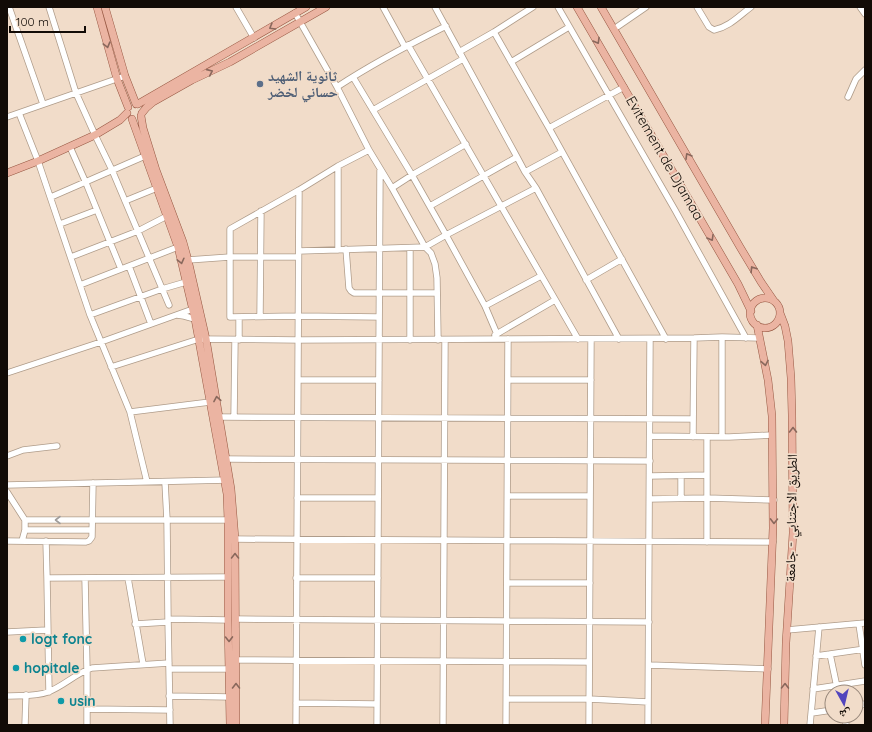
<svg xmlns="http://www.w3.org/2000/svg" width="872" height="732" viewBox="0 0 872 732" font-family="Quicksand,'Noto Naskh Arabic',sans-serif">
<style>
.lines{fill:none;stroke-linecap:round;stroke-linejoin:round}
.minor-casing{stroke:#af9c8a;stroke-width:7}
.major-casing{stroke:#975843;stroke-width:8}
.minor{stroke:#fff;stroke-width:5.5}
.major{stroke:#ebb4a2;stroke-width:7}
.oneway{stroke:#89685c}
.oneway2{stroke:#a09d9b}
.service-dot{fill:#5c6f8a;stroke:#f1dcc9;stroke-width:1.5}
.culture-dot{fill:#0f9aa8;stroke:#f1dcc9;stroke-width:1.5}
.labels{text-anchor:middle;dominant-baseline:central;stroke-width:3.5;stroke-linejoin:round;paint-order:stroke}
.service-label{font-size:14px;font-weight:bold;fill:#4e5e75;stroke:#f1dcc9;text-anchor:start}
.street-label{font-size:14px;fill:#120b06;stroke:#f1dcc9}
.culture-label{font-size:14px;font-weight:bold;fill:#0d838f;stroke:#f1dcc9;text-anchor:start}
</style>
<rect width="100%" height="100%" fill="#f1dcc9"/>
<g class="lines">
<g class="minor-casing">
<path id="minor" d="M9 7 43 104
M49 7 76 93 95 135 112 170 169 305
M236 7 254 38
M383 7 405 47
M435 7 517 157 525 172 536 188 619 339
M558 7 675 210 746 338
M697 7 709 27 714 30C729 27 739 16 751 7
M860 7 865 14
M295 13 337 87 369 150 392 188 425 247 446 235 536 188
M614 29 646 7
M494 32 549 128 666 339
M408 45 578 339
M459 52 494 32 533 7
M511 62 569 27
M353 77 412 175 446 235 485 306 497 334
M337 87C372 64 408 45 446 26
M848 97 856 79 865 70
M373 110 463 59
M19 113 38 161 90 315 130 412 147 482
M7 117 125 76
M549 128 624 87
M70 147 86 183 121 269
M369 150 338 166 299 190 230 229V317L298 316 379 317
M525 172 562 152
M392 188 412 175 466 144
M51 197 145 156
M125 201 157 188
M430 206 517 157
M60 224 97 210
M410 248V340
M346 249 349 288 351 291 354 293H437
M338 250V166
M299 251 425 247 431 253 435 264 437 278 438 340
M71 257 138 231 167 216
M188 260 230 257H298
M129 266 151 324
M586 280 622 259
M80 285 178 247
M485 306 541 276
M90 315 162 289 186 282
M177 315 184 316 195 319
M260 316 261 211
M239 317V340
M495 335 555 300
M111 367 199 339 298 340 694 338 722 337 759 338
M7 373 101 342 193 309
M298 380H379
M508 380H591
M130 412 210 402
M220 417 693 419
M234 417 235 340
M650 436 729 437 772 435
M693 437 694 338
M722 437V337
M7 456 23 450 57 446
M227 459 650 461
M650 476 707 475
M165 482 167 520 168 619 169 669 170 725
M7 485 228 480
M7 492 25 520V530L22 541
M508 496H590
M297 498H378
M681 498V476
M650 499 707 498 774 500
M25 520H230
M25 530H92
M232 539 773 542
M7 541 86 542 89 541 92 537 93 483
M46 541 47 578
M707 542V437
M85 578 87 670V725
M128 578 143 664
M296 578H378
M507 583H590
M168 619 228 620
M236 619 649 622
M135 624 168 622
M859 624 865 665
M787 630 865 623
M7 632 47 630
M830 654 838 692
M816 656 865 649
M236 660 589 662
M649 665 768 669
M169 669H229
M813 689 865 681
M49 692 47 578 228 577
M7 696C20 695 35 697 48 692 64 686 76 673 92 668L169 663
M169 696 230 697
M507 699H589L648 702
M296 703 377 704
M856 706 865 704
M87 709 170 710
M812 713 832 710
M845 716 846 725
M25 725 26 695
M296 725 299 190
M377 725 380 170
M443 725 445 340
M506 725 508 339
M589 725 591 339
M648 725 650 339
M810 725 819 627"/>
</g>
<g class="major-casing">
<path id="major" d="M97 7 117 79 128 107
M105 7 125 76 136 104
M577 7 738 284 751 311
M601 7 740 247 761 282 774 301
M138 104 306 7
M142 113 146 108 153 102 192 80 230 62 326 7
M141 116 143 128 156 170 183 242 188 260 206 339 231 489 235 539 236 725
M132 119 178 247 195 319 227 494 228 521V620L230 725
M7 173 38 161 95 135 120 120 127 113
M750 313a15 15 0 1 1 30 0a15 15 0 1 1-30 0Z
M780 313 785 326 788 341 791 378 792 415 793 533 786 643 784 725
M757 325 768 380 772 416 773 528 765 725"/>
</g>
<use href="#minor" class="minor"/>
<use href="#major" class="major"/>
</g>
<defs><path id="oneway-chevron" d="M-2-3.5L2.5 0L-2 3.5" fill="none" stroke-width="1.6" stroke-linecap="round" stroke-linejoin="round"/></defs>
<g class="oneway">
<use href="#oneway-chevron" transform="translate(272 27) rotate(150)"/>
<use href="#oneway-chevron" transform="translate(597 41) rotate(60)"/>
<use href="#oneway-chevron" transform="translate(107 45) rotate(75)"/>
<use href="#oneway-chevron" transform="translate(210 72) rotate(-24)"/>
<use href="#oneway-chevron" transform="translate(688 156) rotate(-120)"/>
<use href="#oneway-chevron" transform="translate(711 238) rotate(60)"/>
<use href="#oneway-chevron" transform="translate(181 261) rotate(76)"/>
<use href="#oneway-chevron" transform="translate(753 269) rotate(-122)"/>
<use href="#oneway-chevron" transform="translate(765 363) rotate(79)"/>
<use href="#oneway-chevron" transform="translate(217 399) rotate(-100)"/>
<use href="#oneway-chevron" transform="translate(793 430) rotate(-90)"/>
<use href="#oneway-chevron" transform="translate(774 521) rotate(91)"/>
<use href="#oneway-chevron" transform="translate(235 556) rotate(-90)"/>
<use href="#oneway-chevron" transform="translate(229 639) rotate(89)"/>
<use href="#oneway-chevron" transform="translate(236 686) rotate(-90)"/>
<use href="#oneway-chevron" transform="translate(785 686) rotate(-89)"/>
</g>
<use class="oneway2" href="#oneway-chevron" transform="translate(58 520) rotate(-180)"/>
<circle class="service-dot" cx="260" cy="84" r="4"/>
<g class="culture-dot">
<circle cx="23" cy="639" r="4"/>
<circle cx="16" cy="668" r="4"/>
<circle cx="61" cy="701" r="4"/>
</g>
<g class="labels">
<g class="service-label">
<text x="268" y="76">ثانوية الشهيد<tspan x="268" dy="16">حساني لخضر</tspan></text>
</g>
<g class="street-label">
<text transform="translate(665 158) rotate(60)">Evitement de Djamaa</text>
<text transform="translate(791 518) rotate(-89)">الطريق الاجتنابي - جامعة</text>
</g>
<g class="culture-label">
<text x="31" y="639">logt fonc</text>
<text x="24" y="668">hopitale</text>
<text x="69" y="701">usin</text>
</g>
</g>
<rect width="872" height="732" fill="none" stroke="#120b06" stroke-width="16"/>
<g transform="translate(844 704) rotate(172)"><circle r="19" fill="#f1dcc9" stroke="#98887b"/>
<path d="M0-3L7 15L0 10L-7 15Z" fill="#5245bd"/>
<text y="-6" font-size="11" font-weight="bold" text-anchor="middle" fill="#120b06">ش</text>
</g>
<path d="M10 26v6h75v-6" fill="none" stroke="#120b06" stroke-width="2"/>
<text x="16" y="26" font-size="12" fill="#120b06" stroke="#f1dcc9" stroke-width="3" paint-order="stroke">100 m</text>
</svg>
